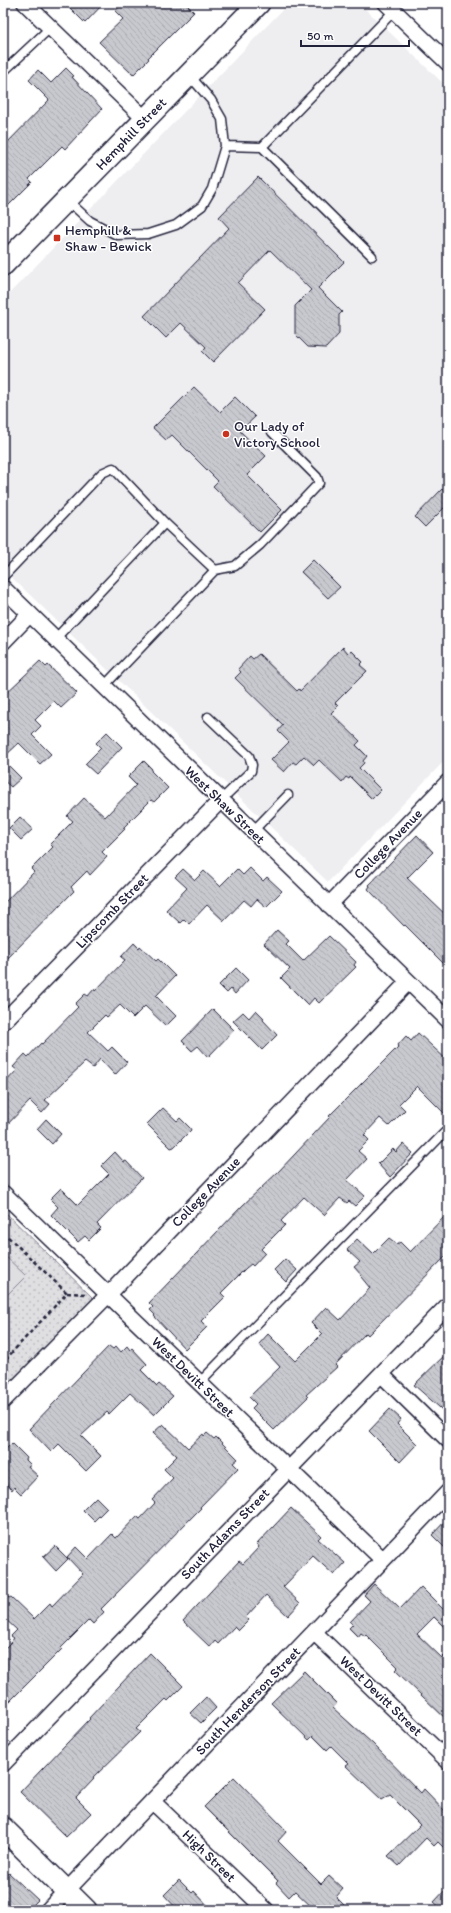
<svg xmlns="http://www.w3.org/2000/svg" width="451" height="1913" viewBox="0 0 451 1913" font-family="Itim,sans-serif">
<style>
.built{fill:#eeeef1}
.park{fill:url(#park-dots);stroke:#80808e}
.pitch{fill:#dfdfe2;stroke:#80808e}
.building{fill:url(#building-back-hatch);stroke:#22223b}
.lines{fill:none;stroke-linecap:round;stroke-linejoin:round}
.service-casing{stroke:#22223b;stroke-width:11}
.minor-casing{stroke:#22223b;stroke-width:18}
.secondary-casing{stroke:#22223b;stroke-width:24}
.path{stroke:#22223b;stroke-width:2.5;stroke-dasharray:4 3;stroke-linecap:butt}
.service{stroke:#fff;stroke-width:8}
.minor{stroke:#fff;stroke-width:15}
.secondary{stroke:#fff;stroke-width:21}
.poi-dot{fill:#c8321e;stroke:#fff;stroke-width:1.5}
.labels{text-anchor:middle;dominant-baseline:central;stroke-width:3;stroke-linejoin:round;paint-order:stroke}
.street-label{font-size:14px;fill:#22223b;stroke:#fff}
.poi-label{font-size:14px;fill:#22223b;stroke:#fff;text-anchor:start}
</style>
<defs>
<pattern id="park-dots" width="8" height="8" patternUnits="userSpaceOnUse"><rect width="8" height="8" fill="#dfdfe2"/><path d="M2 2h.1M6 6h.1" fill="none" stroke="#bfbfc3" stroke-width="1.8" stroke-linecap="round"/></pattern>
<pattern id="building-back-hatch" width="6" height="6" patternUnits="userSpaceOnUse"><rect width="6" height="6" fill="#c8c8cf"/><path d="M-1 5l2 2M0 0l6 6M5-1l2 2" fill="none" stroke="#acacb3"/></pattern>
</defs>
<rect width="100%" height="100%" fill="#fff"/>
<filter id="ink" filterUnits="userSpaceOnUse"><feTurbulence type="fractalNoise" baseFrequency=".025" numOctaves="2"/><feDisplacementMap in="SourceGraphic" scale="8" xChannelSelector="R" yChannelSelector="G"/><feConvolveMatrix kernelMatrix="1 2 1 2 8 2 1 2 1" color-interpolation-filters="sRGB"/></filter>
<g filter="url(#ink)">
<path class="built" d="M289 3H359L448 88V757L328 882 3 569V300Z"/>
<path class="park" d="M3 1210 94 1299 3 1391Z"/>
<path class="pitch" d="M3 1254 26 1276 3 1299Z"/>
<path class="building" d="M65 3H104L85 23Z
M124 3H185L194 12 148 58 149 59 133 75 99 42 123 19 115 11Z
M66 68 74 76 72 77 102 109 65 149 62 146 29 179 32 182 3 211V147L49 100 29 80 38 70 51 83Z
M258 177 344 262 318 288 342 312 339 315V334L326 348 308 347 295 334V306L311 290 270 250 238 283 265 309 213 362 202 351 206 347 181 323 166 338 144 316 229 228 219 217Z
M194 387 220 412 235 397 255 417 240 431 266 456 247 475 282 510 260 532 213 486 218 481 172 435 166 440 153 428Z
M442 489 448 495V504L425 527 415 517Z
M313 560 340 587 328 598 301 572Z
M343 647 348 653 351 650 363 662 360 665 367 671 335 703 338 706 331 713 360 741 356 745 367 756 363 761 364 763 359 768 381 790 372 799 350 777 349 779 346 777 342 782 319 760 314 765 304 756 296 764 293 762 284 772 271 760 289 742 278 731 283 725 235 678 241 672 238 669 250 656 253 659 259 654 297 691 299 689 300 691Z
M40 661 46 667 48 665 77 693 61 708 54 701 35 720 41 726 32 735 51 754 40 764 19 743 3 758V696Z
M107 732 122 747 96 774 85 764 101 748 96 743Z
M3 760 21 778 11 787 3 780Z
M144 761 152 769 151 771 168 788 154 802 151 800 123 828 125 829 102 852 107 857 90 875 87 871 71 887 74 891 3 963V904L34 872 31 869 53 847 50 844 73 821 67 816 84 798 105 817 136 785 128 777Z
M20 817 33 829 21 840 9 828Z
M417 835 433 852 407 878 448 917V968L405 925 404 926 368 889 370 886 369 885Z
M250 868 263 881 267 877 282 891 266 907 257 899 251 906 244 900 224 921 207 905 189 924 184 919 180 923 166 910 187 888 175 877 183 869 195 880 204 871 220 886 237 869 243 875Z
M277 930 289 941 286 944 303 961 329 936 356 962 354 965 356 967 319 1003 314 998 308 1005 281 978 290 969 264 944Z
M134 943 139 948 140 946 156 961 158 959 175 976 156 996 176 1016 166 1026 145 1006 133 1018 120 1005 107 1017 105 1015 88 1032 108 1051 112 1047 127 1062 115 1075 100 1059 93 1068 85 1062 45 1100 50 1104 42 1113 30 1101 3 1129V1085L17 1070 13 1067 25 1054 28 1057 41 1043 42 1044 78 1007 75 1004 85 994 88 996 94 989 95 991 125 960 121 957Z
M236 968 248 980 235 994 231 989 227 993 219 985Z
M213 1009 234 1030 208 1057 198 1046 192 1051 182 1041Z
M256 1010 264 1018 263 1020 277 1035 262 1050 233 1021 243 1012 249 1018Z
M418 1033 448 1061V1117L417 1086 399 1104 405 1110 389 1126 380 1118 364 1135 369 1140 358 1151 367 1159 347 1180 365 1196 355 1206 349 1201 347 1203 340 1198 324 1215 304 1197 281 1221 285 1225 261 1249 265 1253 253 1266 251 1264 246 1268 221 1293 225 1297 201 1321 207 1327 185 1349 154 1316 155 1315 150 1310 153 1307 149 1303 242 1206 278 1172 330 1117 329 1116 398 1047 397 1046 406 1036 411 1041Z
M163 1108 177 1121 180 1118 190 1128 191 1130 174 1147 171 1148 147 1124Z
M46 1119 61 1134 52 1144 37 1129Z
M403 1144 413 1153 390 1177 378 1164 393 1149 396 1152Z
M115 1152 124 1162 126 1161 142 1178 97 1224 101 1228 89 1240 85 1236 78 1242 51 1215 58 1207 50 1199 61 1188 78 1205 109 1174 101 1166Z
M448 1213V1254L368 1335 366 1333 335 1365 337 1367 306 1395 308 1397 274 1430 252 1408 256 1404 249 1397 280 1367 259 1344 268 1334 295 1361 322 1334 311 1323 326 1307 340 1320 370 1288 361 1277 362 1276 354 1267 360 1262 347 1250 357 1239 373 1254 389 1238 397 1244 400 1242 410 1252Z
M285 1259 297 1270 286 1282 274 1270Z
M109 1346 113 1349 116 1346 121 1352 127 1346 130 1350 132 1348 147 1364 141 1370 157 1386 159 1384 173 1396 154 1415 130 1393 109 1414 107 1412 81 1436 101 1456 86 1471 59 1444 51 1452 29 1429Z
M448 1352V1415L414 1385Z
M390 1409 401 1419 397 1424 417 1444 400 1462 369 1431Z
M163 1424 188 1448 203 1434 204 1436 207 1433 214 1439 216 1437 238 1459 233 1463 238 1468 200 1507 201 1508 101 1609 104 1612 93 1624 89 1620 61 1648 62 1649 3 1708V1650L11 1642 14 1638 11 1636 17 1630 3 1617V1592L9 1598 11 1597 34 1619 50 1603 52 1606 83 1574 67 1557 76 1547 88 1559 112 1534 116 1538 137 1516 140 1519 155 1503 152 1500 173 1478 164 1469 177 1456 153 1433Z
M12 1443 27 1458 26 1460 31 1465 28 1467 38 1476 21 1494 14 1487 12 1490 3 1481V1452Z
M96 1497 107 1508 94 1521 83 1510Z
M291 1508 321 1536 318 1539 345 1563 334 1575 313 1556 283 1587 300 1603 288 1616 266 1595 246 1617 249 1620 238 1631 234 1627 218 1644 215 1641 210 1647 183 1621 239 1561 243 1564 259 1547 257 1544Z
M448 1518V1551L432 1535Z
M55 1546 68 1559 56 1571 43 1557Z
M374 1584 400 1609 421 1587 448 1614V1631L434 1617 417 1634 442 1658 448 1652V1721L395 1670 398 1667 366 1635 365 1636 361 1633 358 1637 349 1628 353 1624 350 1622 370 1601 364 1595Z
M150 1653 183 1686 168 1701 166 1699 136 1729 140 1732 93 1778 94 1779 76 1798 91 1813 66 1837 20 1792 90 1719 89 1718Z
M304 1671 337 1704 333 1708 373 1744 421 1793 424 1789 448 1814V1852L438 1842 434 1846 426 1838 399 1866 388 1856 420 1825 390 1795 382 1800 346 1766 349 1764 331 1746 327 1750 313 1736 309 1740 271 1703Z
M206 1697 216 1708 201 1723 190 1713Z
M234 1777 287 1831 278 1841 321 1884 329 1876 343 1889 336 1897 349 1910H315L295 1891 289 1897 276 1883 278 1881 204 1807Z
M9 1873 38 1900 28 1910H3V1879Z
M179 1880 192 1893 194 1891 212 1910H178L164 1895Z
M448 1887V1910H443L434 1902Z"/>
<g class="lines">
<g class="service-casing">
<path id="service" d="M3 72 50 28
M225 146 262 147 372 256
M262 147 394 11
M67 200 90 221 117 235 148 234 176 225 202 206 212 189 225 146 222 119 211 100 189 75
M3 577 102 473 113 468 165 523 215 570
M55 639 165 523
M104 686 215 570 235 566 260 545 319 483 317 477 272 432
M208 717 249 756 252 765 251 771 221 800
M253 831 288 795
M199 1383 448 1129"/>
</g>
<g class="minor-casing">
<path id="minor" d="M25 3 146 120
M386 3 448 63
M3 588 448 1020
M3 642 30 614
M329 905 448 782
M3 1022 221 800
M3 1193 383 1560
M381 1374 448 1440
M3 1401 108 1295 408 982
M314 1632 448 1761
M3 1764 448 1305
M152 1801 266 1910
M48 1910 448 1492"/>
</g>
<g class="secondary-casing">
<path id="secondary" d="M3 265 259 3
M3 1828 86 1910"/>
</g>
<path class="path" d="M3 1232 67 1293 3 1362
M67 1293 87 1294"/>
<use href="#service" class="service"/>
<use href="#minor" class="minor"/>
<use href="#secondary" class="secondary"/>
</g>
</g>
<g class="poi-dot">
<rect x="53" y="234" width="8" height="8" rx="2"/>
<circle cx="226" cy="434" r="4"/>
</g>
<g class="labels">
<g class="street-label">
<text transform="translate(131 134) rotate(-46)">Hemphill Street</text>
<text transform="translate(225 805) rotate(44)">West Shaw Street</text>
<text transform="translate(388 844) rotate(-46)">College Avenue</text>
<text transform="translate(112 911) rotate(-46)">Lipscomb Street</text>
<text transform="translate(206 1192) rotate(-46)">College Avenue</text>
<text transform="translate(193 1377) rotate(44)">West Devitt Street</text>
<text transform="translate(225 1534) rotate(-46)">South Adams Street</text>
<text transform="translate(381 1696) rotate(44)">West Devitt Street</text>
<text transform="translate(248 1701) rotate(-46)">South Henderson Street</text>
<text transform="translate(209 1856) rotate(44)">High Street</text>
</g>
<g class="poi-label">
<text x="65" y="230">Hemphill &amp;<tspan x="65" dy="16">Shaw - Bewick</tspan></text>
<text x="234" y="426">Our Lady of<tspan x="234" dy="16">Victory School</tspan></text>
</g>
</g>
<rect width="451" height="1913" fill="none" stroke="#fff" stroke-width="16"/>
<rect x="8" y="8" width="435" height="1897" fill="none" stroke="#22223b" stroke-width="1.5" filter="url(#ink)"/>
<path d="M301 40v6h108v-6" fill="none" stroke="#22223b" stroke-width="2"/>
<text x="307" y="40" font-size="12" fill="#22223b" stroke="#ffffff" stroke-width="3" paint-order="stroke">50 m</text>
</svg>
